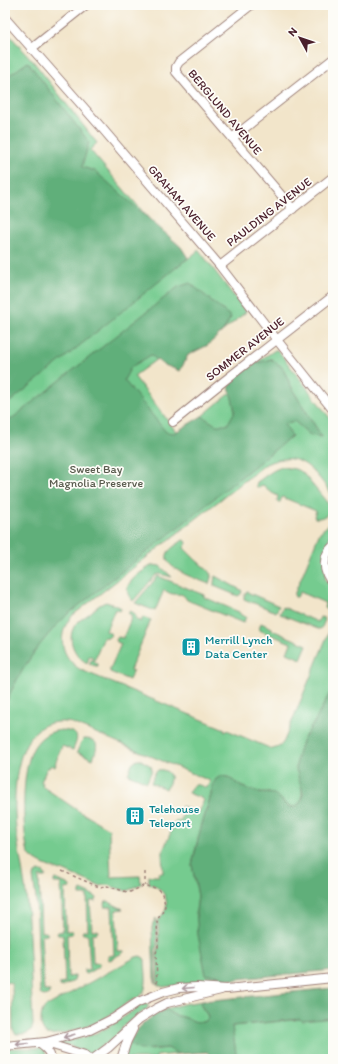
<svg xmlns="http://www.w3.org/2000/svg" width="338" height="1064" viewBox="0 0 338 1064" font-family="Itim,sans-serif">
<style>
.green{fill:#75cb8f;stroke:#60755d}
.forest{fill:#60af7a;stroke:#556752}
.lines{fill:none;stroke-linecap:round;stroke-linejoin:round}
.minor-casing{stroke:#9e827a;stroke-width:10}
.path{stroke:#9e827a;stroke-width:1.5;stroke-dasharray:3 3;stroke-linecap:butt}
.minor{stroke:#fff;stroke-width:8}
.oneway{stroke:#ae9aa0}
.labels{text-anchor:middle;dominant-baseline:central;stroke-width:3.5;stroke-linejoin:round;paint-order:stroke}
.street-label{font-size:12px;fill:#4a1f2b;stroke:#fdfcf7}
.park-label{font-size:12px;fill:#595b4e;stroke:#fdfcf7}
.culture-label{font-size:12px;fill:#0d838f;stroke:#fdfcf7;text-anchor:start}
</style>
<rect width="100%" height="100%" fill="#fdfcf7"/>
<filter id="ink" filterUnits="userSpaceOnUse"><feTurbulence type="fractalNoise" baseFrequency=".025" numOctaves="2"/><feDisplacementMap in="SourceGraphic" scale="8" xChannelSelector="R" yChannelSelector="G"/><feConvolveMatrix kernelMatrix="1 2 1 2 8 2 1 2 1" color-interpolation-filters="sRGB"/></filter>
<filter id="wash" filterUnits="userSpaceOnUse"><feTurbulence type="fractalNoise" baseFrequency=".012" numOctaves="4" result="noise"/><feDisplacementMap in="SourceGraphic" scale="16" xChannelSelector="R" yChannelSelector="G"/><feGaussianBlur stdDeviation="0.9" result="paint"/><feColorMatrix in="noise" values="0 0 0 0 0 0 0 0 0 0 0 0 0 0 0 0 0 1.4 0 .05"/><feComposite in="paint" operator="in"/></filter>
<g filter="url(#wash)">
<rect width="100%" height="100%" fill="#f2e5ca"/>
<path class="green" d="M5 30 33 61 97 143 90 150 185 261 199 250 246 312 223 331 231 317 195 331 134 376 178 434 202 416 249 377 310 435 322 437 294 392 282 367 271 359 254 364 275 350H277L280 353 333 422V496C314 471 301 448 266 464L73 615C56 633 60 657 81 670L225 729 224 731 226 732 227 730 272 749C278 748 281 746 284 741L333 622V687L315 721 302 741V800L296 807H291L285 804 280 798 267 792H259L242 787 228 777 212 786 211 795 205 813 197 843 192 865 198 896 196 911 206 974C214 975 221 974 227 980L178 985 163 987 158 985 157 954 159 947 158 922C159 918 163 915 165 911 170 899 162 887 149 884V876H159V873H163L162 853 176 820 180 822 184 812 180 811 182 806 195 812V811L199 812 204 800 200 798V797L198 796V797L188 793C193 782 197 784 207 788L210 781 72 723C11 711 12 798 17 837 20 859 25 881 27 903 30 944 31 984 33 1025 31 1035 24 1034 16 1034L13 1030 12 983 5 982Z
M283 467 295 469 302 472 330 506 331 510C328 515 322 519 315 518L314 516 316 511 282 497 280 502 278 503 277 501 278 496 272 493 263 485 259 488 256 486 257 482C266 476 273 469 283 467Z
M333 521V541L329 544 325 579 330 586 333 588C333 596 334 606 327 610L324 608 325 603 300 592 297 597H295L294 595 320 532Z
M183 540 186 541 187 543 184 548 196 560 212 574 209 584C200 580 163 569 167 555 168 549 178 544 183 540Z
M154 565 160 566 172 577 160 574 156 575 133 601C121 589 130 581 140 573 145 570 149 566 154 565Z
M158 576 204 595V597L239 612 241 615 246 617 243 623 187 600C182 592 181 595 173 594 170 594 166 591 164 590L155 611 135 603Z
M215 576 241 590 242 591 241 594 238 596 214 586V583Z
M247 592 279 606 276 612 244 599V596Z
M106 602 120 607 121 609 120 611 115 609 106 631 110 633 111 635 108 638 104 637 94 661 98 664V666H96L89 664 93 657 89 656 88 658H89L87 663C74 656 66 639 75 625 79 620 85 617 90 613 95 609 99 604 106 602Z
M283 607 318 622 320 617 324 618 325 620 322 627 320 629H318L280 614Z
M130 611 134 613 136 617 135 619 141 622 143 617 151 620 130 670 133 671 129 680 110 672V669L121 644 117 642 116 640 118 637 123 638 132 616 128 613Z
M261 623 272 628V630L307 645 301 659 287 653 291 643 259 630Z
M62 730C79 732 79 736 73 750L62 746 55 764H56L55 767 51 765 49 768H47L41 782 43 783 42 786 77 810 109 829 111 877 140 876 141 884 127 891 123 890 107 885 99 886 62 870 61 871C50 867 35 863 28 853 22 828 21 768 34 747 41 736 50 731 62 730Z
M84 739C101 739 97 748 93 759L77 752 81 742Z
M137 760H141L151 766 152 770 147 782 128 774 132 764Z
M158 770C164 769 171 772 170 779 170 783 167 786 166 789L151 783 154 774Z
M39 871 44 873 46 875 45 877H39L41 932H46L48 934 47 935 41 936 44 991H50L48 995 44 996 41 995 40 992 36 899 33 877 35 873Z
M56 879 69 885 71 888 65 889 66 931H72L73 933 72 934 67 935 68 977 75 976V978L74 981 61 987 59 984 65 983 63 935H58L57 933 58 932 63 931 61 883H54V880Z
M81 890 95 896 97 898 96 901H90L92 930H97L98 931 97 933 92 934 93 963H99L100 964 98 967 86 974 84 973V970L90 969 88 934H83L82 932 83 931 88 930 87 895H80V892Z
M107 901 123 909 116 910 118 951H124V952L110 960 108 959V956L114 955 112 907H105V903Z
M156 918 157 945 155 953 156 984 154 978 152 928 153 923Z
M140 956 144 958 145 960C145 968 148 984 144 991 141 997 133 1000 127 1003 118 1009 110 1016 101 1020 92 1026 57 1037 47 1034 43 1032 42 1028 41 1024 41 1017 41 1012 45 1007L136 957Z
M203 1001 201 1002C202 1004 201 1006 202 1007 204 1013 208 1012 208 1020 205 1021 202 1023 198 1022 193 1022 188 1018 183 1017 174 1015 174 1016 166 1009L183 1004Z
M143 1004H146L148 1005V1007L147 1009 128 1022 110 1041 91 1053 89 1054 71 1046 57 1043 59 1042C77 1040 96 1035 112 1025 123 1018 132 1011 143 1004Z
M333 1016V1059H225L212 1028Z
M129 1043 151 1050 168 1048 178 1054 156 1056V1059H124Z
M9 1048H40L45 1050 47 1059H5V1049Z"/>
<path class="forest" d="M28 62 89 142 82 167 95 171 181 247 188 258 5 406V78Z
M190 283 231 317 223 331 208 345 188 355 180 371 162 364 151 355 131 367 124 380 166 432 174 433 202 416 216 425H227L235 411 229 386 235 377 254 364 271 359 282 367 294 392 322 437 310 435 294 421 284 424 292 436 181 525 68 614C41 639 19 671 5 705V424L178 287Z
M333 687V970L227 980C221 974 214 975 206 975L198 935 196 911 198 896 192 865 200 831 211 795 212 786 216 779 221 776 228 777 242 787 259 792 274 794 280 798 285 804 291 807H296L302 800 303 793 296 769 297 757 302 741 315 721Z
M333 988V1018L302 1021 300 1019 232 1026 237 1059H213L207 1052 178 1054 168 1048 141 1050 135 1048 129 1043C139 1024 148 1019 166 1009 174 1016 174 1015 183 1017 188 1018 193 1022 198 1022 202 1023 205 1021 207 1020L208 1016 200 1004 201 1002 203 1001Z"/>
</g>
<g filter="url(#ink)">
<g class="lines">
<g class="minor-casing">
<path id="minor" d="M251 5 179 62 176 67V72L293 209
M5 18 101 127 220 266 277 340 333 410
M31 49 86 5
M232 138 333 59
M220 266 333 177
M173 422 224 381 333 296
M333 546C322 556 322 572 333 583
M39 1043C45 1048 50 1051 51 1059
M46 1043 85 1055 90 1059
M5 1046 46 1042 90 1030 114 1018 138 1002 163 992 179 988 197 987 227 989 333 978
M93 1059 108 1048 139 1019 157 1008 167 1003 221 990
M121 1059 127 1041 133 1029"/>
</g>
<path class="path" d="M62 871 99 887 107 886 127 892H130L143 886H146L157 888 162 894 164 898 165 906 162 913 157 920 158 947 156 953 157 986
M145 872V886"/>
<use href="#minor" class="minor"/>
</g>
<defs><path id="oneway-shaft" d="M-6 0H5M1.5-3L5.5 0L1.5 3" fill="none" stroke-width="1.6" stroke-linecap="round" stroke-linejoin="round"/></defs>
<g class="oneway">
<use href="#oneway-shaft" transform="translate(188 988) rotate(175)"/>
<use href="#oneway-shaft" transform="translate(69 1036) rotate(164)"/>
<use href="#oneway-shaft" transform="translate(22 1044) rotate(175)"/>
</g>
</g>
<defs>
<g id="building-square" transform="scale(1)"><rect x="-9" y="-9" width="18" height="18" rx="4" fill="#0f9aa8" stroke="#fdfcf7"/><path d="M-4-6H4V6H1V3H-1V6H-4ZM-2.5-4.3h1.7v1.8h-1.7ZM.8-4.3h1.7v1.8H.8ZM-2.5-1h1.7V.8h-1.7ZM.8-1h1.7V.8H.8Z" fill="#fff"/></g>
</defs>
<g fill-rule="evenodd">
<use href="#building-square" x="191" y="647"/>
<use href="#building-square" x="135" y="816"/>
</g>
<g class="labels">
<g class="street-label">
<text transform="translate(225 112) rotate(50)">BERGLUND AVENUE</text>
<text transform="translate(182 203) rotate(49)">GRAHAM AVENUE</text>
<text transform="translate(269 212) rotate(-38)">PAULDING AVENUE</text>
<text transform="translate(245 349) rotate(-38)">SOMMER AVENUE</text>
</g>
<g class="park-label">
<text x="96" y="469">Sweet Bay<tspan x="96" dy="14">Magnolia Preserve</tspan></text>
</g>
<g class="culture-label">
<text x="205" y="640">Merrill Lynch<tspan x="205" dy="14">Data Center</tspan></text>
<text x="149" y="809">Telehouse<tspan x="149" dy="14">Teleport</tspan></text>
</g>
</g>
<rect width="338" height="1064" fill="none" stroke="#fdfcf7" stroke-width="20"/>
<g transform="translate(300 38) rotate(310)" stroke="#fdfcf7" stroke-width="3" paint-order="stroke">
<path d="M0-3L7 15L0 10L-7 15Z" fill="#4a1f2b"/>
<text y="-6" font-size="11" font-weight="bold" text-anchor="middle" fill="#4a1f2b">N</text>
</g>
</svg>
